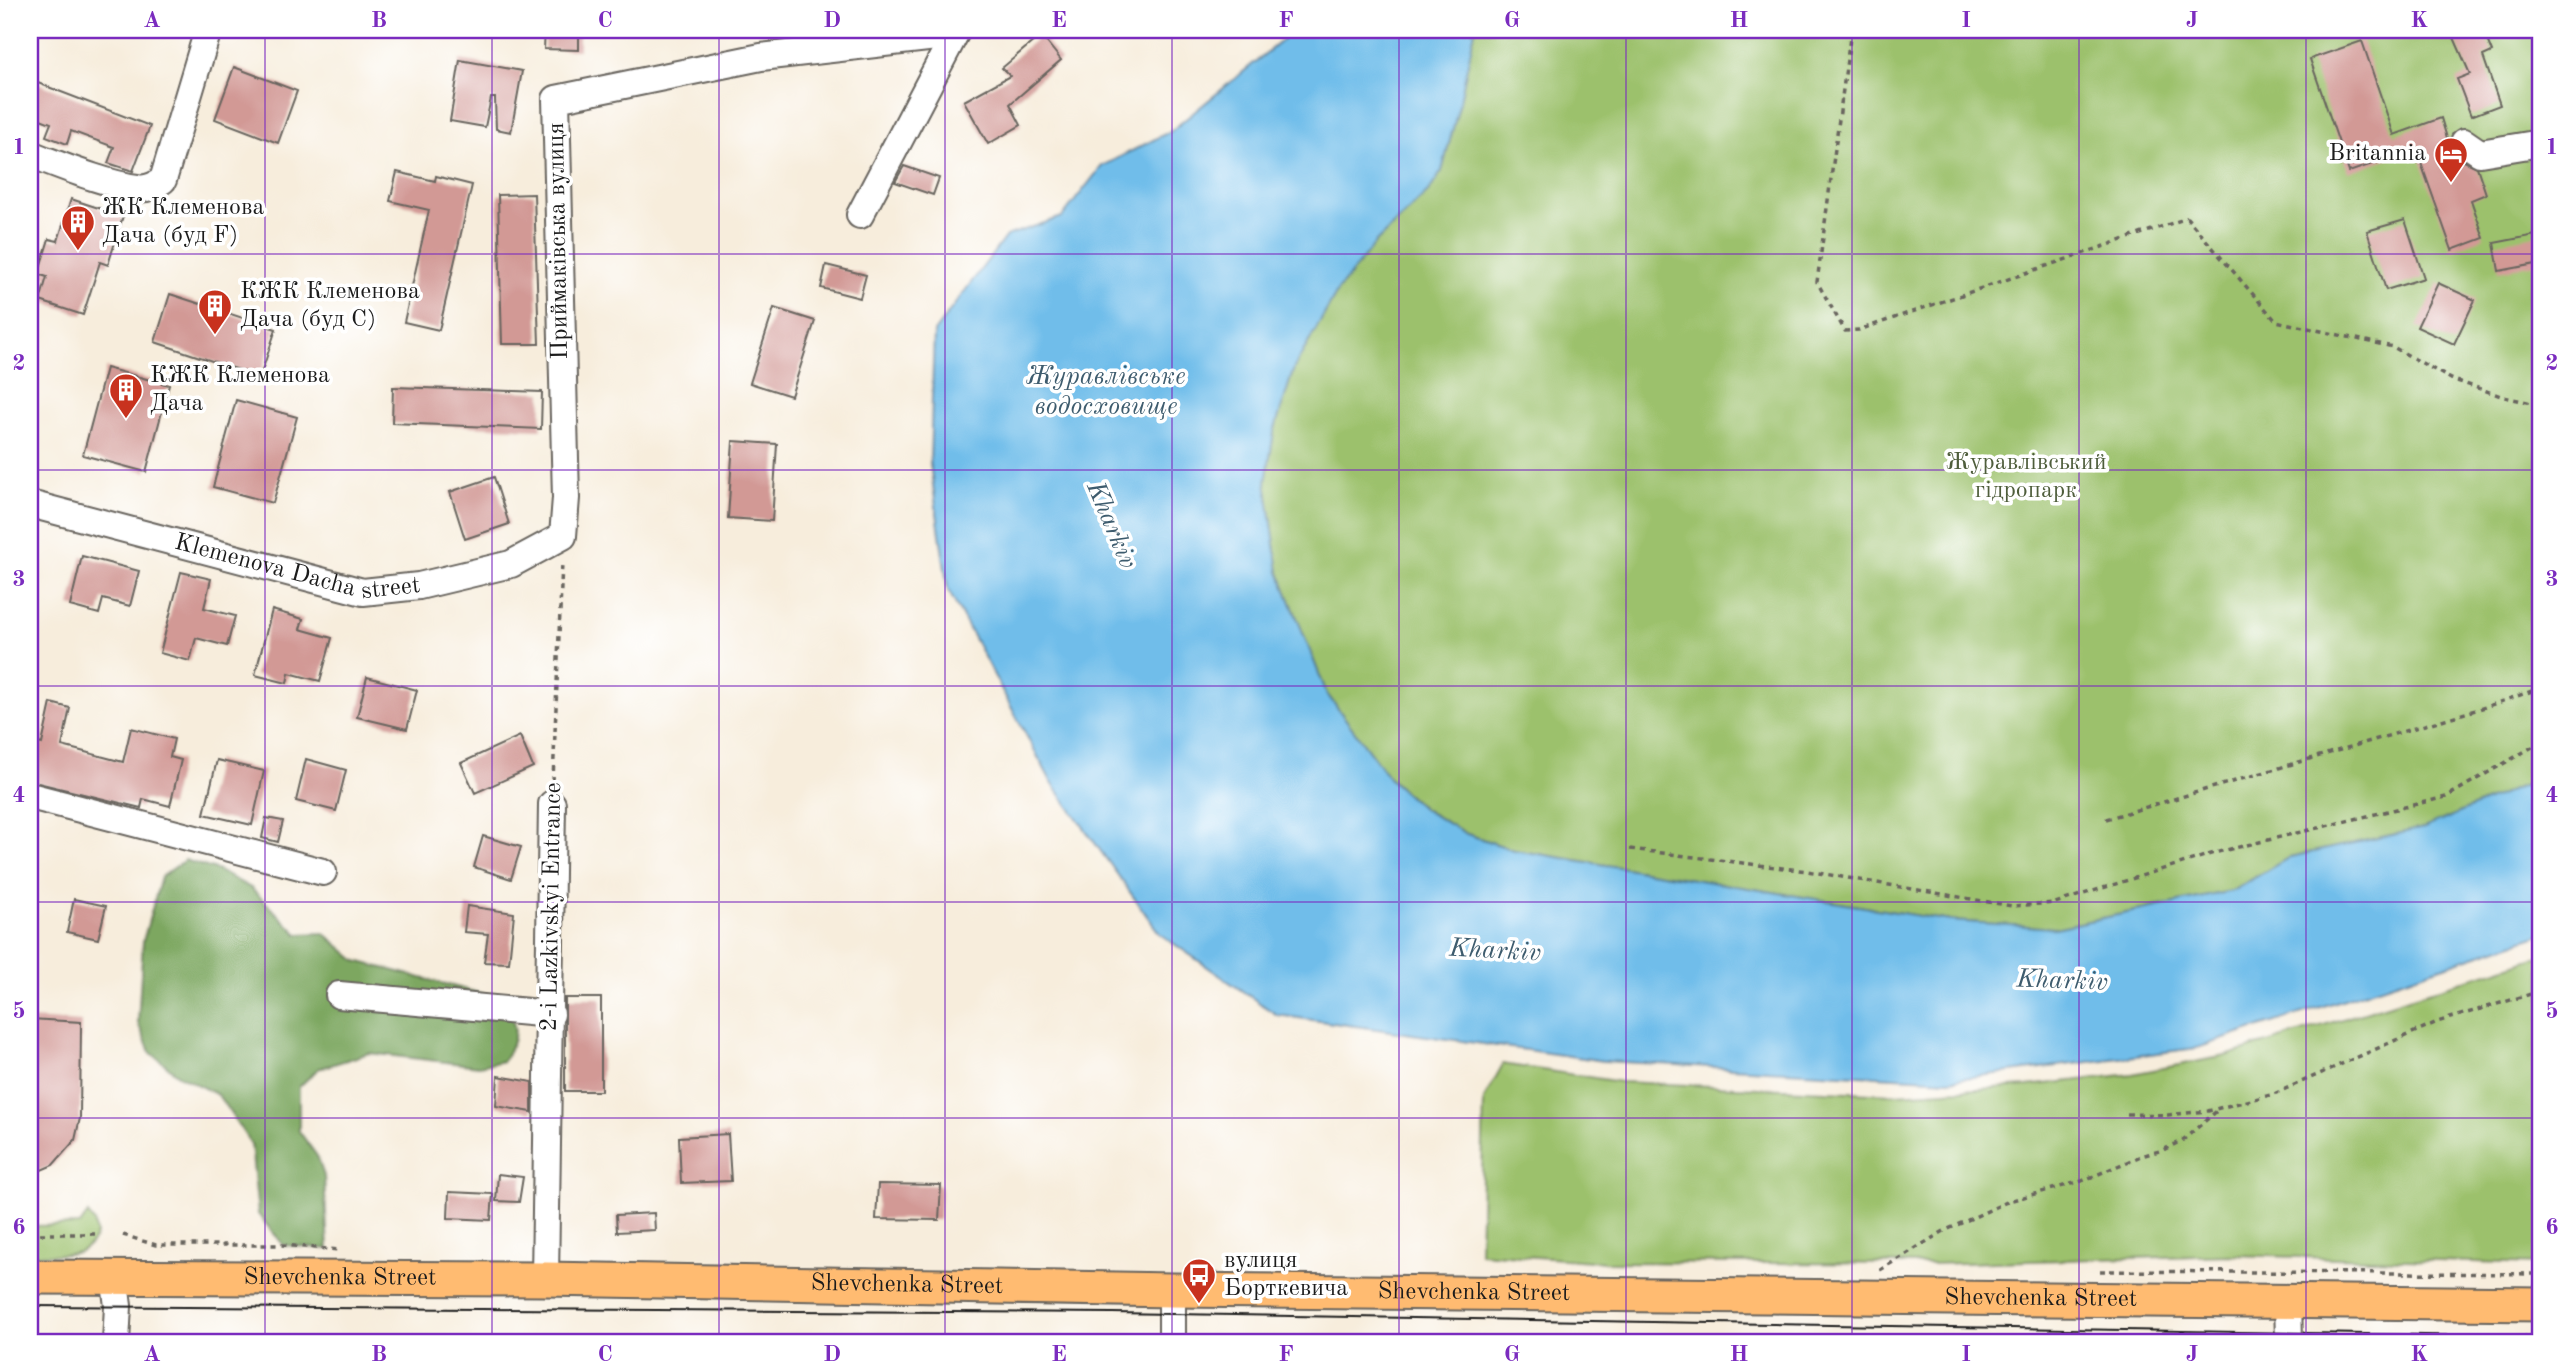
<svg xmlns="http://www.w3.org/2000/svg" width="2571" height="1372" viewBox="0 0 2571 1372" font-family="'Old Standard TT',serif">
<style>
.green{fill:#9cc16c;stroke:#5c6e44;stroke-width:2}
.forest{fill:#7da760;stroke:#4c623e;stroke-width:2}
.water{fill:#70bdea;stroke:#466c83;stroke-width:2}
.building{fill:#d29995}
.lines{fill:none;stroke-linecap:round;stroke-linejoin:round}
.minor-casing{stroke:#69655f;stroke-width:30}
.major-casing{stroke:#69655f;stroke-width:37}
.path{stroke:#69655f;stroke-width:3.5;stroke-dasharray:5 5;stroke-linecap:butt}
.minor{stroke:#fff;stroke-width:26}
.major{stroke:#ffbb71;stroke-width:33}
.tram{stroke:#1c1c1c;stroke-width:2}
.grid{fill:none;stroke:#7b2cbf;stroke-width:2;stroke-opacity:0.55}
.labels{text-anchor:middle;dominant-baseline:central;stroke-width:7;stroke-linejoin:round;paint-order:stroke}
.poi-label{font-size:24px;fill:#1c1c1c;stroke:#fff;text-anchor:start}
.street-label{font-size:24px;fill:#1c1c1c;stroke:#fff}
.park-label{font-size:24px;fill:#4f5e3c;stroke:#fff}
.water-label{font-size:26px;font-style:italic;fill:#3e5c6e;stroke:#fff}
.neatline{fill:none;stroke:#7b2cbf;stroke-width:2.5}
.grid-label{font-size:23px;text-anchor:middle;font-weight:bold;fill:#7b2cbf}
</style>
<rect width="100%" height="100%" fill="#fff"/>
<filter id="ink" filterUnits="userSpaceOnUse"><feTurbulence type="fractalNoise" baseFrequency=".0143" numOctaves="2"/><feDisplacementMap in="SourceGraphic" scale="14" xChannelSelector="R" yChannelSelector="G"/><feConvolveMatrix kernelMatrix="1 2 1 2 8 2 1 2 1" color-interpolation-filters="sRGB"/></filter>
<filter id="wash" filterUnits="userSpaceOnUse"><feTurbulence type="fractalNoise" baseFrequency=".00686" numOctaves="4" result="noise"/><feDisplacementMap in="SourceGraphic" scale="28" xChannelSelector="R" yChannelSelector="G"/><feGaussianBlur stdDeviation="1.57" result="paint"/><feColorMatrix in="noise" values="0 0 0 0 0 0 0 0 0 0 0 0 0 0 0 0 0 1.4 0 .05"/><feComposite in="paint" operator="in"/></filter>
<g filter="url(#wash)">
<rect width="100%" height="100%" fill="#f7eddc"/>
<path class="green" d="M1475 30H2541V778L2424 828 2290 857 2232 891 2055 928 1951 921 1514 850 1467 834 1424 809 1390 779 1327 694 1279 572 1266 482 1274 432 1294 368 1338 290 1376 242 1442 171 1459 105Z
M2541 956V1264L2231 1255 1930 1264 1605 1262 1480 1253 1484 1099 1503 1064 1621 1082 1895 1094 2027 1086 2132 1074 2226 1056Z
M88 1214 94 1222 96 1234C87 1261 53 1254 30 1254V1226L80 1225Z"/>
<path class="forest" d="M185 860 219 871 251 888 298 934 324 933 357 961 506 1000C516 1026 520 1037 503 1061L479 1066 369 1053 318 1069 299 1087V1131L317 1156 324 1176 328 1249 283 1245 258 1214 251 1144 218 1095 178 1075 150 1052 138 1023 143 941 161 877Z"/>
<path class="water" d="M1287 30H1475L1459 105 1442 171 1429 191 1376 242 1338 290 1294 368 1274 432 1266 482 1279 572 1327 694 1390 779 1423 809 1467 834 1514 850 1951 921 2055 928 2232 891 2290 857 2424 828 2541 778V934L2197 1048 1949 1080 1604 1061 1277 1015 1160 934 1052 783 948 590 930 464 934 332 1006 236 1062 217 1102 166 1171 131 1282 40Z"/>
<g id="blocks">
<path class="building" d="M545 30H579V50L544 49Z
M2461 30H2483L2492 52 2483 56 2500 105 2471 116 2457 79 2470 74 2452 33Z
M1041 35 1061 60 1010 104 1021 125 988 144 964 101 1010 76 1002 68Z
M2362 41 2394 135 2441 118 2450 148 2457 164 2464 161 2477 167 2486 194 2471 200 2484 238 2452 250 2416 149 2349 172 2310 59Z
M460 60 522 71 511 132 496 129 495 98H491L485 127 450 121Z
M234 67 297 91 278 143 215 119Z
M30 80 150 126 133 171 108 163 114 147 71 131 67 144 46 136 51 123 30 115Z
M904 166 939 178 933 195 895 182Z
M397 172 435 181 436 176 472 185 439 330 404 322 429 210 390 201Z
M534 194 539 344H502L498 195Z
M71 199 123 216 108 265 100 262 83 315 40 301 47 277 38 274 49 239 58 241Z
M2405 220 2424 278 2386 290 2367 231Z
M2541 234V263L2499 271 2494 243Z
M826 265 866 275 860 298 821 288Z
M2438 283 2475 300 2454 344 2417 327Z
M170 294 276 329 260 377 155 342Z
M774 308 815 321 791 396 750 383Z
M106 368 169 385 146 472 83 455Z
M393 387 542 392 541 429 392 423Z
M236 400 297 417 273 503 213 487Z
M733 441 777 444 772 521 728 518Z
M494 477 509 524 465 539 450 492Z
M82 556 139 571 130 606 103 599 99 614 70 606Z
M181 572 211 579 204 608 235 616 227 646 196 638 190 661 160 653Z
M272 610 303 619 300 629 332 638 320 681 289 673 287 683 255 675Z
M367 677 417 690 407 729 357 717Z
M51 703 70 708 62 746 123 762 131 728 174 739 170 757 181 760 170 806 143 799 141 808 30 781V741L42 744Z
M520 736 533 767 475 793 461 763Z
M306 759 346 770 336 811 296 801Z
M217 760 264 771 252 825 204 814Z
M266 818 283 821 278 842 262 838Z
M483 836 521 847 511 879 474 867Z
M74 899 106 906 98 939 67 932Z
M467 906 514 913 509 963 484 962 488 934 464 932Z
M565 998H601V1091H565Z
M30 1019 81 1022 80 1118 75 1140 53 1165 30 1175Z
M498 1076 532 1082V1112L496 1106Z
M728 1134 731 1181 681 1183 679 1137Z
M498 1174 523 1177 519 1202 496 1201Z
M878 1184 941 1185 939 1220 876 1219Z
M449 1192 493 1194 491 1220 448 1218Z
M654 1213 655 1230 617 1232 616 1215Z"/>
</g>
</g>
<g filter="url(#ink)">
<use href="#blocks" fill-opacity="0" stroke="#69655f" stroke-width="2"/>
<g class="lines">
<g class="minor-casing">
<g id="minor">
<path d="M2464 142 2480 153 2541 143"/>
<path d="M30 154C60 165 105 184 137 188 147 190 155 186 163 180L208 30"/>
<path d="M860 215 957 30"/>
<path id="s1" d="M30 504 363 592 419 586 511 564 563 536 566 498 556 99 761 57 954 35"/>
<path d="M30 796 323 872"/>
<path d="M339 995 551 1014"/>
<path d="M114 1275 118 1306 116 1342"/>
<path d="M545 1279 552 804"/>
<path d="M1172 1290V1342"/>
<path d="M2288 1301 2289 1342"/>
</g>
</g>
<g class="major-casing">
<g id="major">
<path id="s2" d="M30 1277 545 1279 1172 1290 2541 1304"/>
</g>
</g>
<path class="path" d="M1851 30 1817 282 1845 331 1859 330 2187 218 2276 321 2393 347 2451 379 2504 397 2541 405
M553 781 562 562
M2106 819 2479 709 2541 688
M1630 849 1807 871 2012 906 2055 903 2214 853 2446 797 2541 742
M2127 1114 2168 1115 2208 1111 2274 1094 2437 1022 2541 991
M30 1234H96
M123 1235 156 1245H283L339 1250
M1880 1270 1944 1231 2009 1201 2082 1181 2141 1156 2163 1150 2183 1140 2218 1110
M2100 1271 2541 1274"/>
<use href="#minor" class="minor"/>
<use href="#major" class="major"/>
<path class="tram" d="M30 1306 1112 1313 2541 1337"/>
</g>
</g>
<path class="grid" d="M265 30V1342M492 30V1342M719 30V1342M945 30V1342M1172 30V1342M1399 30V1342M1626 30V1342M1852 30V1342M2079 30V1342M2306 30V1342M30 254H2541M30 470H2541M30 686H2541M30 902H2541M30 1118H2541"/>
<defs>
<g id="hotel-pin" transform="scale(1.75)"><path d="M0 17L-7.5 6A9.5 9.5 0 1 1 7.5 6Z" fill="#c8321e" stroke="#fff"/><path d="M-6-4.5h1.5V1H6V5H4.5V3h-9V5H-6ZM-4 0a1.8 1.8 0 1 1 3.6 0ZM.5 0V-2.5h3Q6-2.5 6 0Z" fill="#fff"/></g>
<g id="building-pin" transform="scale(1.75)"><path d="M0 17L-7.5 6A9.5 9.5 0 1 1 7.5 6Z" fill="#c8321e" stroke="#fff"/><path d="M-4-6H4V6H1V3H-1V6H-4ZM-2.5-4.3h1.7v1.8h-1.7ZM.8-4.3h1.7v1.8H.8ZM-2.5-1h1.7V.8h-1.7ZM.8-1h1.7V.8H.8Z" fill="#fff"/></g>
<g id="bus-pin" transform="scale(1.75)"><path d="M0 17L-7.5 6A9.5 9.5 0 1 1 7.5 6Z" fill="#c8321e" stroke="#fff"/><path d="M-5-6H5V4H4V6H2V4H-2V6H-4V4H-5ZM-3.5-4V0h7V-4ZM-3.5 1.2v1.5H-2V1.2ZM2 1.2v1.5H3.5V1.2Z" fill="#fff"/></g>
</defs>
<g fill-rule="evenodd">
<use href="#hotel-pin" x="2451" y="154"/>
<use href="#building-pin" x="78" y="222"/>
<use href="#building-pin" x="215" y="306"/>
<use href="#building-pin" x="126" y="390"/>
<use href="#bus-pin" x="1199" y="1275"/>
</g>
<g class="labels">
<g class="poi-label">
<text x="2426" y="154" text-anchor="end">Britannia</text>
<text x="102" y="208">ЖК Клеменова<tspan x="102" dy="28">Дача (буд F)</tspan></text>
<text x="240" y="292">КЖК Клеменова<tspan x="240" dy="28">Дача (буд С)</tspan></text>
<text x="150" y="376">КЖК Клеменова<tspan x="150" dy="28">Дача</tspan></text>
<text x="1224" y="1261">вулиця<tspan x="1224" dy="28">Борткевича</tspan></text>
</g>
<g class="street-label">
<text transform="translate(559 241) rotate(-91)">Приймаківська вулиця</text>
<text stroke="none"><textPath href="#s1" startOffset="276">Klemenova Dacha street</textPath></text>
<text transform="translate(552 907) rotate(-89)">2-i Lazkivskyi Entrance</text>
<text stroke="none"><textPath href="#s2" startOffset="310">Shevchenka Street</textPath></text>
<text stroke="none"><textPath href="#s2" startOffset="877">Shevchenka Street</textPath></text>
<text stroke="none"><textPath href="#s2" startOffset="1444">Shevchenka Street</textPath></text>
<text stroke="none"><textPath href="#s2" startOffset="2011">Shevchenka Street</textPath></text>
</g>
<g class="park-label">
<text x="2026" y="463">Журавлівський<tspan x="2026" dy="28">гідропарк</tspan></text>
</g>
<g class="water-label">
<text x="1106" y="377">Журавлівське<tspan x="1106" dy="30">водосховище</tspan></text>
<text transform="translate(1111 525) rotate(67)">Kharkiv</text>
<text transform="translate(1495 951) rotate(3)">Kharkiv</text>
<text transform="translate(2062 981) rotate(2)">Kharkiv</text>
</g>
</g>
<rect width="2571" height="1372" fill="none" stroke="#fff" stroke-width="77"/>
<rect x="38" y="38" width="2494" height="1296" class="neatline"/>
<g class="grid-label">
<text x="152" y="27">A</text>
<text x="379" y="27">B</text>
<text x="605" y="27">C</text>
<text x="832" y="27">D</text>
<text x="1059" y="27">E</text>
<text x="1286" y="27">F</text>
<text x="1512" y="27">G</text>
<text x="1739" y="27">H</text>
<text x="1966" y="27">I</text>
<text x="2192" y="27">J</text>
<text x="2419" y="27">K</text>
<text x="19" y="154">1</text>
<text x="2552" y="154">1</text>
<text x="19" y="370">2</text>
<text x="2552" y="370">2</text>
<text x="19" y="586">3</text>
<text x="2552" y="586">3</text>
<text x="19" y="802">4</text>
<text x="2552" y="802">4</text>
<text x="19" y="1018">5</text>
<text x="2552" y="1018">5</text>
<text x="19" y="1234">6</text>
<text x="2552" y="1234">6</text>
<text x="152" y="1361">A</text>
<text x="379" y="1361">B</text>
<text x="605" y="1361">C</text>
<text x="832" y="1361">D</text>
<text x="1059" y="1361">E</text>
<text x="1286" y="1361">F</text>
<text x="1512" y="1361">G</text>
<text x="1739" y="1361">H</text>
<text x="1966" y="1361">I</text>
<text x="2192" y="1361">J</text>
<text x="2419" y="1361">K</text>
</g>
</svg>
